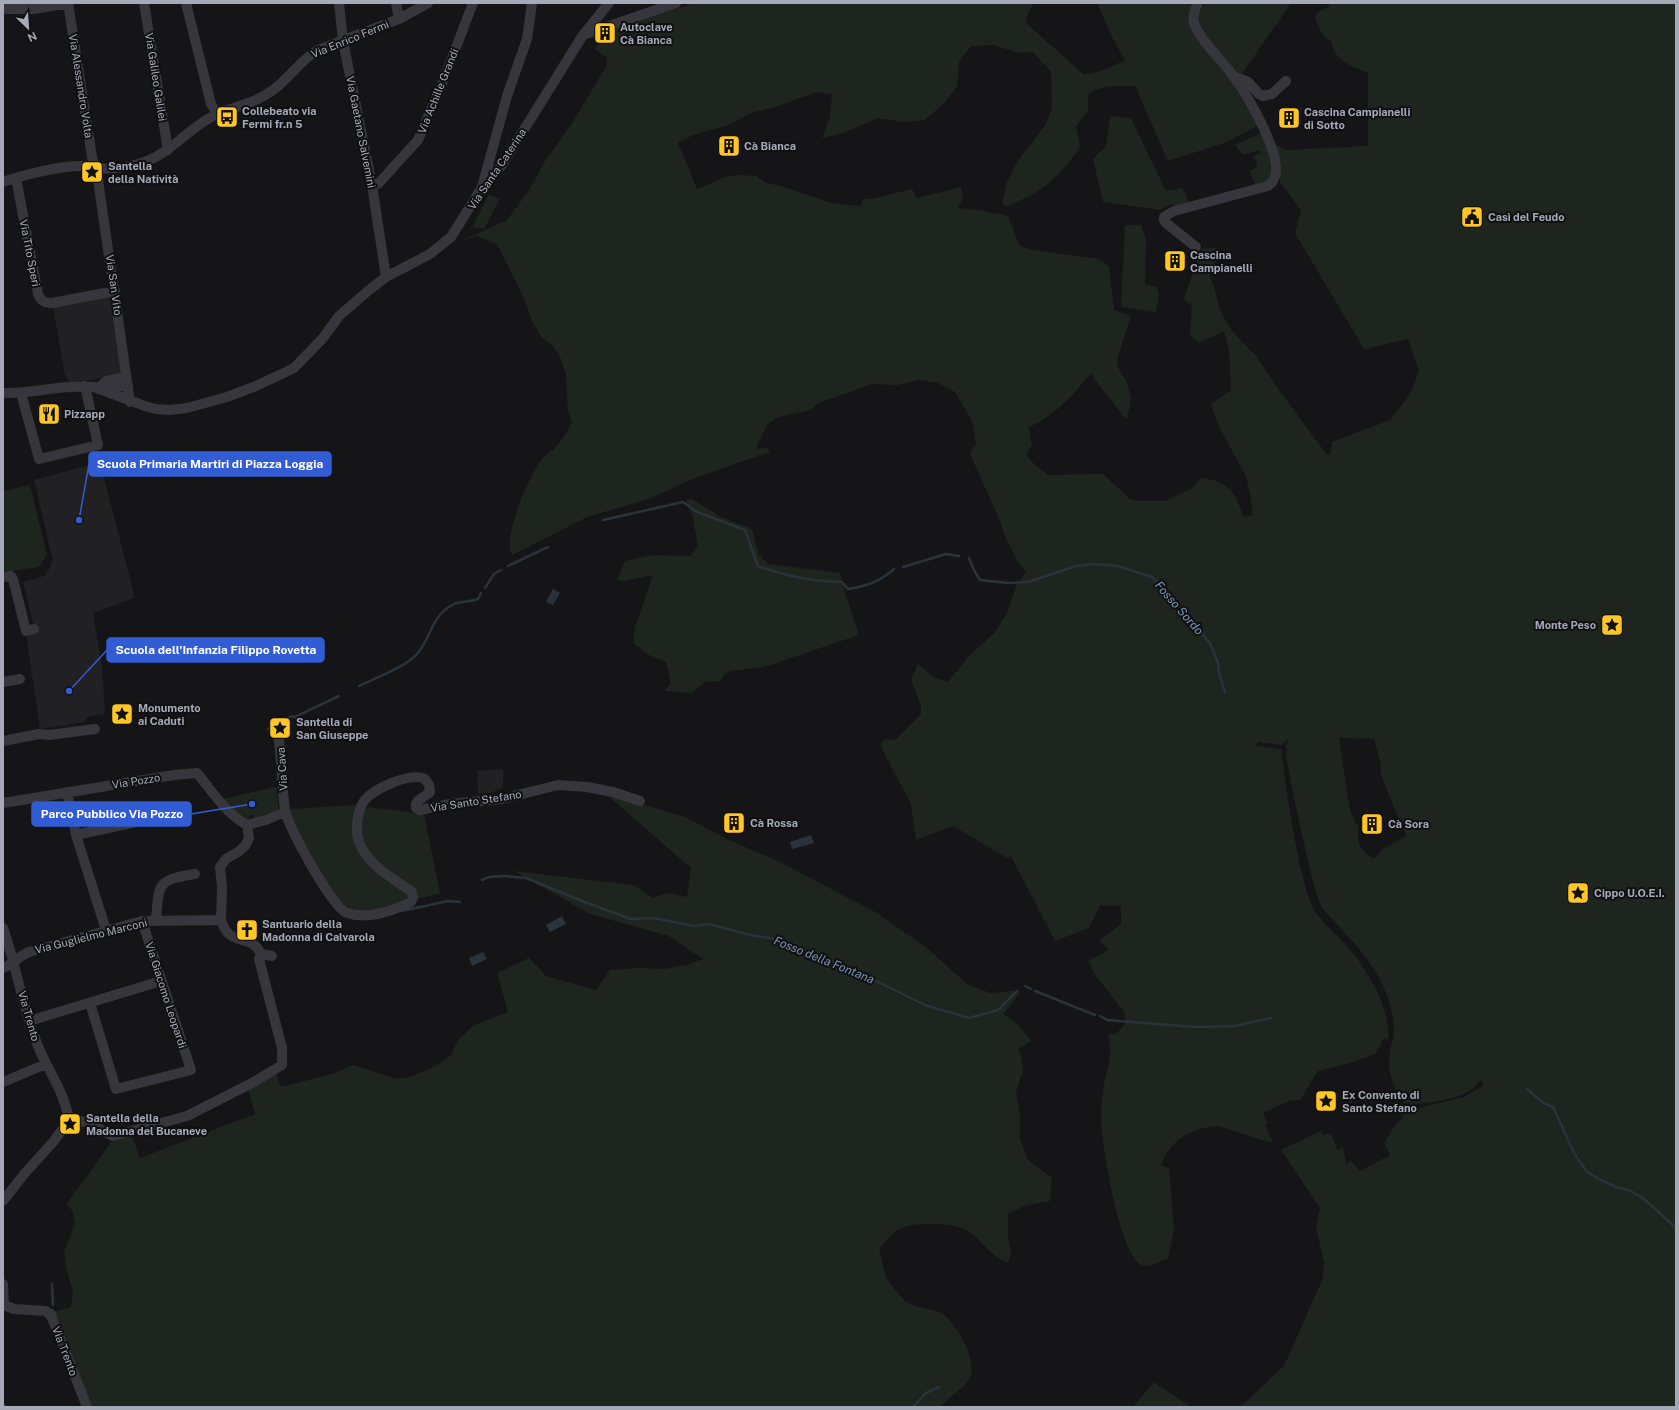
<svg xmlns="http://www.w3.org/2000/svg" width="1679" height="1410" viewBox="0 0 1679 1410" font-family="'Public Sans',sans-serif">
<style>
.built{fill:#212124}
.green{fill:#1d251e;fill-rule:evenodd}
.water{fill:#2a333c}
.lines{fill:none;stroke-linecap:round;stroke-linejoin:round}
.stream{stroke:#2a333c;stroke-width:2.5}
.minor{stroke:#36363c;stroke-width:10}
.labels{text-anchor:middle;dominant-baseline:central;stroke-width:4;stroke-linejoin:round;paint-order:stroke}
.poi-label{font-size:11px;font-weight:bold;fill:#a6aab8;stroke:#101012;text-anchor:start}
.street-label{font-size:11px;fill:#a6aab8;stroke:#101012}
.water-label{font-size:12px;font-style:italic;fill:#7995b6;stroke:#101012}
.leader{fill:none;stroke:#325cd3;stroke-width:1.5}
.callout-dot{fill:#325cd3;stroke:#101012;stroke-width:1.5}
.callout{fill:#325cd3;stroke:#325cd3;stroke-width:1.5}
.callout-label{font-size:12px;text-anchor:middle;font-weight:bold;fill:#fff}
</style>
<rect width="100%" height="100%" fill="#151517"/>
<path class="built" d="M109 297 122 373 97 379 70 383 65 375 53 307Z
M95 451H97L135 598 93 613 102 668 105 714 88 717 84 722 40 729 26 634 35 631 23 582 44 576 48 571 53 561 34 480 97 463Z
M503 769V788L490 793 478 794 477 771Z"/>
<path class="green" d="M695 3H1033L1025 22 1083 74C1099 74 1111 67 1125 60L1113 39 1097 3H1193L1188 17 1193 27 1233 84 1258 125 1256 127 1224 143 1168 161 1135 86C1119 86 1101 84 1088 95V110L1076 127 1080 147C1069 164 1053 182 1035 193 1026 198 1016 202 1007 207L1002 203 1007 182 1017 162 1046 124 1052 108 1051 72 1033 52 1019 53 994 45 971 46 959 62 957 87 945 102 925 120 903 122 877 118 844 133 822 138 830 117 832 94 816 92 775 107 751 113 729 125 693 135 678 143 697 189 725 177 736 175 757 176 766 183 781 186 831 203 861 206 863 199H872L912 189 917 198 961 187 963 198 958 208 979 210 1008 216 1019 245 1033 250 1099 259 1109 267 1114 310 1131 316 1118 356 1117 366 1127 382 1131 399 1127 420 1094 379 1092 372C1074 394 1055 416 1029 427L1032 445 1026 455 1035 465 1049 475 1103 474 1130 499 1137 501H1165L1193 488 1200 478C1228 480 1235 493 1244 517L1253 515 1251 499 1246 476 1218 425 1211 404 1231 390 1229 349 1224 331 1199 343 1190 335 1192 306 1184 299 1201 249 1216 248 1220 255 1211 268 1210 277 1214 286 1220 311 1233 332 1256 356 1279 390 1327 455 1330 454 1332 442 1390 420 1408 397 1413 387 1419 370 1408 339 1364 349 1295 233 1301 210 1280 182 1278 158 1275 146 1277 145 1286 150 1368 146V73C1351 66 1333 60 1331 40 1323 39 1317 25 1315 18L1318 12 1329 7V3H1676V1407H1240L1284 1366 1323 1278 1324 1263 1316 1227 1320 1208 1281 1150 1321 1131 1322 1135 1331 1133 1337 1150 1343 1147 1346 1164 1351 1161 1360 1171 1390 1155 1384 1143 1396 1124 1403 1118 1401 1114 1394 1111 1414 1109 1464 1097 1484 1085 1481 1079C1470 1100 1431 1102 1410 1105L1409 1102 1404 1103C1394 1090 1386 1069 1390 1052 1391 1044 1395 1036 1394 1028 1391 980 1357 944 1325 912L1320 904 1315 889 1309 866 1294 798 1286 756 1287 748 1285 747 1289 740 1288 739 1282 745 1258 742 1255 746 1281 749C1284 774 1288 799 1292 824 1297 850 1301 876 1310 901 1319 922 1332 929 1346 945 1366 967 1392 1009 1388 1040L1384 1038 1375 1054 1353 1062 1318 1071 1300 1100 1289 1101 1263 1113 1268 1124 1265 1125 1273 1142H1268L1219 1126C1192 1127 1170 1140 1161 1165L1169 1168 1174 1229 1168 1259C1161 1260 1149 1268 1142 1265 1119 1255 1102 1144 1101 1119 1101 1108 1102 1096 1104 1085 1105 1076 1109 1066 1110 1056 1111 1049 1109 1041 1108 1035L1116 1034 1125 1024V1013L1096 976 1088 961 1109 950 1099 941 1121 924V906L1100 905 1089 928 1055 941 1011 856 1007 858 953 826 916 840 911 804 881 747 882 742 886 739 895 740 921 714V706L911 680 918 664 935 678 948 682 968 657 995 632 1007 613 1017 584 1026 572 1018 562 1005 537 1001 523 970 454 976 444 973 423 955 392 938 383 920 380 897 385 872 384 819 403 811 410 778 417 767 425 756 449 767 448 770 452 737 463 690 480 649 499 587 517 512 555C502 538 529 476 541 460 545 455 550 452 555 448 562 440 567 432 572 422L568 412 566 375 561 359 553 346 542 338 532 321 524 298 497 244 477 236 461 241 507 220 529 190 545 161 571 125 607 65V58L595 49 600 41 594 36 602 32 603 36 609 34 608 29ZM1339 738 1374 739 1380 761 1381 775 1406 836 1383 849 1374 859C1358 848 1358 845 1358 826L1355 822 1350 811Z
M1205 3H1291L1244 71 1238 77 1200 30 1196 18Z
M1110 116 1131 118 1166 191 1182 188 1190 204 1255 184 1249 171 1256 168 1257 161 1253 157 1261 153 1260 150 1243 155 1235 145 1261 133C1269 147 1273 160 1274 176L1266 184 1190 205H1169L1160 210 1103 202 1093 159 1106 146Z
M489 194 500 199 484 229 472 227Z
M1125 225H1141L1146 240 1145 284 1157 287 1159 295 1156 312 1121 307Z
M30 485 47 555 39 567 5 572 3 565V491Z
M692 499 721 517 752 529 758 553 768 564 840 573 844 590 859 635 764 667 730 671 724 675 721 681 705 682 691 693 665 691 671 683 666 662 649 655 633 643 635 627 653 575 625 581 617 580 625 561 653 555 691 556 698 546 693 518 686 500Z
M276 787 279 811 254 819 253 815 249 816V819L243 820 222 799Z
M608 796 642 804 685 817 729 840 778 861 875 912 927 948 967 984 990 993 1012 991 1020 993 1003 1014 1017 1023 1031 1041 1018 1049 1021 1055 1023 1071 1016 1092 1020 1115V1138L1027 1159 1052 1178 1050 1201 1024 1206 1008 1214V1236L1011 1254 1008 1263C990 1256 983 1241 968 1231 954 1222 909 1221 896 1231 889 1236 884 1243 879 1249 882 1257 882 1265 885 1273 887 1282 898 1293 904 1300 914 1309 927 1307 939 1312 954 1318 976 1357 971 1374 967 1389 949 1395 941 1407H90L50 1311H57L71 1307 73 1292 66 1268 64 1252 75 1224 72 1210 66 1205 112 1141 132 1136 140 1158 255 1114 248 1089 275 1071 281 1087 332 1074 353 1065 397 1079 410 1077 432 1068 451 1055 458 1040 474 1025 508 1012 497 973 529 958 546 976 596 990 610 970 639 968 664 969 686 965 703 959 669 936 590 914 514 871 633 885 653 898 668 893 687 897 691 868Z
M354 805 424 814 440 893 365 913 339 906 288 818 291 809Z
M1154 1382 1191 1407H1133Z"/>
<path class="water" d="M553 589 560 593 553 605 546 602Z
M811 835 814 843 792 849 790 842Z
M562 916 566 924 550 932 546 925Z
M483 952 487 959 472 966 469 958Z"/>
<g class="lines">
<path class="stream" d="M603 520 683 502 697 512 745 530 758 566C786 576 812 582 842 582L848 589C867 586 879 582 894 569
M969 558 974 570 980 580 1008 583 1028 582 1076 566 1092 564 1118 566 1152 577 1210 643 1218 663 1219 673 1225 692
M508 566 548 547
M903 567 946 554 959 556
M485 588 494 574 501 570
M359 686C375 678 405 667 416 655 433 637 429 617 454 604 461 601 470 602 478 599L481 593
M280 723 292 716 295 717 339 696
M268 729 271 727
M482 880 489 877 503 876 526 878 582 901 631 919 654 918 693 926 709 924 750 935 776 939 854 970 925 1005 969 1018 998 1010 1017 991
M402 911 448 901 460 902
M1025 986 1031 989
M1035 991 1095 1015
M1100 1016 1107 1020 1195 1027 1234 1026 1271 1018
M3 1072V1076
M1527 1089 1542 1102 1553 1107 1574 1153 1587 1172 1601 1180 1616 1187 1631 1191 1644 1199 1676 1228
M52 1284 53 1305
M52 1310 55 1313
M3 1404 6 1407
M913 1407 926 1393 939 1387"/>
<path class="minor" d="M68 3 92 157 98 180 130 402
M144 3 168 150
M186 3 211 104 217 114
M339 3 343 41 372 185 386 277
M396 3 399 19
M3 9H34L69 3
M583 35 609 3
M1233 76 1248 82 1259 94 1263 96 1272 94 1286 81
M16 178 38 294C41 301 44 303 52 303L115 291
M3 182C23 175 59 166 81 166 86 166 91 168 96 168 109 169 125 168 138 164 170 156 188 127 217 114 236 106 256 103 273 90 290 78 300 60 318 50L399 19 428 3
M372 185 378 184 418 140 440 89 473 3
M482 187 507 96 527 39 532 3
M1196 247 1166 223 1164 220V217L1174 211 1268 186C1270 184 1273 182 1274 179 1285 158 1247 95 1234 77 1222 59 1202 44 1194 23 1192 16 1195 10 1198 3
M98 389 106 381 126 377
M100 389 128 385
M3 393C33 394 63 384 94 387L145 406 156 409 170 410 187 408 227 397 256 386 294 368 323 338 339 316 369 290 386 277 430 254 451 237 481 189 502 165 583 35 676 3
M21 393 39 459 98 445 85 386
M3 577 11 576 13 579 26 631 34 629
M3 682 20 679
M277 726C282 754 281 782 285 810 287 826 334 910 347 913 368 920 392 911 411 902L413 898 412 892C392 877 369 867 359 842 355 831 357 811 364 801 374 788 411 772 425 779L429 785 430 792C425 798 414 799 416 808L420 810 450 804 502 799 558 785 587 787 613 792 640 801
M3 741 39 734 49 735 95 729
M67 792 76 835 106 930
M3 803 174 775 197 773C212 791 226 814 247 825L266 820 285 812
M76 835 150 819
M156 920C159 883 157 880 195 874
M221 920 222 887 220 867 226 859 238 852 245 846 249 838 247 825
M3 928C16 965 22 1004 36 1041 46 1069 64 1089 69 1120L54 1141 25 1173 3 1201
M261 954 272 956
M3 968C13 964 19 956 29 952L142 921 221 920C223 925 225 931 229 934 241 944 253 937 261 954L259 959 282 1048V1065L252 1083 187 1116 113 1136 86 1122 69 1120
M90 1003 116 1089 191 1070 142 921
M29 1021 161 981
M3 1082 46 1064
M3 1284 4 1305 14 1309 46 1311 51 1316 57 1330 87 1407"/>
</g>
<defs>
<g id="building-square" transform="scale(1.15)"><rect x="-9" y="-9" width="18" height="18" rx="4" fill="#ffc625" stroke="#101012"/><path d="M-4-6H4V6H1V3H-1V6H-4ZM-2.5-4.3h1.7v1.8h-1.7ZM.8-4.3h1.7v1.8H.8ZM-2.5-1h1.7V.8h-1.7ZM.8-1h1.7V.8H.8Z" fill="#111"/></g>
<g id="bus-square" transform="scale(1.15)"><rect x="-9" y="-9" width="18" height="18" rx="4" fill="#ffc625" stroke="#101012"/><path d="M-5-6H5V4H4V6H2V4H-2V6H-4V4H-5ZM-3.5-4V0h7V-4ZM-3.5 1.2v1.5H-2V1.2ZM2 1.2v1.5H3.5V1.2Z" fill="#111"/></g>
<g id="sight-square" transform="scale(1.15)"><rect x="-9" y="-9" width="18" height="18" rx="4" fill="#ffc625" stroke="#101012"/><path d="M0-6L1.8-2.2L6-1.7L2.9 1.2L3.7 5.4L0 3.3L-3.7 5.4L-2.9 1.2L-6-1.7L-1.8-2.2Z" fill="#111"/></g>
<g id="civic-square" transform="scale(1.15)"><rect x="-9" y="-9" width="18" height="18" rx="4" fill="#ffc625" stroke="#101012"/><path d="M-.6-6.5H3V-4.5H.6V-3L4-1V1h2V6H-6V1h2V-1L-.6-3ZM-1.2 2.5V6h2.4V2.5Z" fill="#111"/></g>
<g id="restaurant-square" transform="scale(1.15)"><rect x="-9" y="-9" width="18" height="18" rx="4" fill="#ffc625" stroke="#101012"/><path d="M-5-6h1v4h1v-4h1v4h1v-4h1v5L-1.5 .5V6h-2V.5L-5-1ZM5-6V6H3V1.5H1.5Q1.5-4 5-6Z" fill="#111"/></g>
<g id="church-square" transform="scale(1.15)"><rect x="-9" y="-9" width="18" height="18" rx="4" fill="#ffc625" stroke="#101012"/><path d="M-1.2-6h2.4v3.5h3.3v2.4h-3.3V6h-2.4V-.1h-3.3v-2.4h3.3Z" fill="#111"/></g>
</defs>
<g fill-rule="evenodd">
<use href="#building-square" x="605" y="33"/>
<use href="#bus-square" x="227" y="117"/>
<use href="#building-square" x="1289" y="118"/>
<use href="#building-square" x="729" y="146"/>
<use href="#sight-square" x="92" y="172"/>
<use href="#civic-square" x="1472" y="217"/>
<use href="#building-square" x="1175" y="261"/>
<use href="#restaurant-square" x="49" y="414"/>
<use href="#sight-square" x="1612" y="625"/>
<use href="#sight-square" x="122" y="714"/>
<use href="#sight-square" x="280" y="728"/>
<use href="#building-square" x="734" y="823"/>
<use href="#building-square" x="1372" y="824"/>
<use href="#sight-square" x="1578" y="893"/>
<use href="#church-square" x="247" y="930"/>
<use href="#sight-square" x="1326" y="1101"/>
<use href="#sight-square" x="70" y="1124"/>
</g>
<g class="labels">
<g class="poi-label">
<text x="620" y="27">Autoclave<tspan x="620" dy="13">Cà Bianca</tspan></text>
<text x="242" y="111">Collebeato via<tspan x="242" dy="13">Fermi fr.n 5</tspan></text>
<text x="1304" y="112">Cascina Campianelli<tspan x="1304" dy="13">di Sotto</tspan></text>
<text x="744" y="146">Cà Bianca</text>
<text x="108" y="166">Santella<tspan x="108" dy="13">della Natività</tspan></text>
<text x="1488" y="217">Casì del Feudo</text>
<text x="1190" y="255">Cascina<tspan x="1190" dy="13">Campianelli</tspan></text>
<text x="64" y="414">Pizzapp</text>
<text x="1596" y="625" text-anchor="end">Monte Peso</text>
<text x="138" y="708">Monumento<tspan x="138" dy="13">ai Caduti</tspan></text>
<text x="296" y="722">Santella di<tspan x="296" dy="13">San Giuseppe</tspan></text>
<text x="750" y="823">Cà Rossa</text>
<text x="1388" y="824">Cà Sora</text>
<text x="1594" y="893">Cippo U.O.E.I.</text>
<text x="262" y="924">Santuario della<tspan x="262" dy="13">Madonna di Calvarola</tspan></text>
<text x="1342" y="1095">Ex Convento di<tspan x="1342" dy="13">Santo Stefano</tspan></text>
<text x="86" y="1118">Santella della<tspan x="86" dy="13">Madonna del Bucaneve</tspan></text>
</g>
<g class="street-label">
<text transform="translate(350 39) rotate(-22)">Via Enrico Fermi</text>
<text transform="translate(156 77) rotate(81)">Via Galileo Galilei</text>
<text transform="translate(81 86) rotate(81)">Via Alessandro Volta</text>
<text transform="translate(438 91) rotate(-68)">Via Achille Grandi</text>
<text transform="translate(361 132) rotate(79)">Via Gaetano Salvemini</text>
<text transform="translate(497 169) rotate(-56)">Via Santa Caterina</text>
<text transform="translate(30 253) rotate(79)">Via Tito Speri</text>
<text transform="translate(114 285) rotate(82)">Via San Vito</text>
<text transform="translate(282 769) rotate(-94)">Via Cava</text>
<text transform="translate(136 781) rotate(-9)">Via Pozzo</text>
<text transform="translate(476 801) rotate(-9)">Via Santo Stefano</text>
<text transform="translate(91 936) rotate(-14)">Via Guglielmo Marconi</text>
<text transform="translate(166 995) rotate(72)">Via Giacomo Leopardi</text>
<text transform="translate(29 1016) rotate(74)">Via Trento</text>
<text transform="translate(65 1351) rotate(69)">Via Trento</text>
</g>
<g class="water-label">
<text transform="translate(1179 608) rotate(49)">Fosso Sordo</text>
<text transform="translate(824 960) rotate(22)">Fosso della Fontana</text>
</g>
</g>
<path class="leader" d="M79 520L89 464M69 691L107 650M252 804L191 814"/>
<g class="callout-dot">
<circle cx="79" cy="520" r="4"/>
<circle cx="69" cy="691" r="4"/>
<circle cx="252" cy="804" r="4"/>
</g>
<g class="callout">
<rect x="89" y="452" width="242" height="24" rx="4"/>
<rect x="107" y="638" width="217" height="24" rx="4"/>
<rect x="32" y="802" width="159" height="24" rx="4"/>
</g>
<g class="callout-label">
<text x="210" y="468">Scuola Primaria Martiri di Piazza Loggia</text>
<text x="216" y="654">Scuola dell'Infanzia Filippo Rovetta</text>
<text x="112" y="818">Parco Pubblico Via Pozzo</text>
</g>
<rect width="1679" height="1410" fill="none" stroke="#a6aab8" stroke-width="8"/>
<g transform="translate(28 28) rotate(155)" stroke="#101012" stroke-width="3" paint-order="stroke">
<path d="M0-3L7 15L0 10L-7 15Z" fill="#a6aab8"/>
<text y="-6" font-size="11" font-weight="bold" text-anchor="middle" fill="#a6aab8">N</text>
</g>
</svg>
